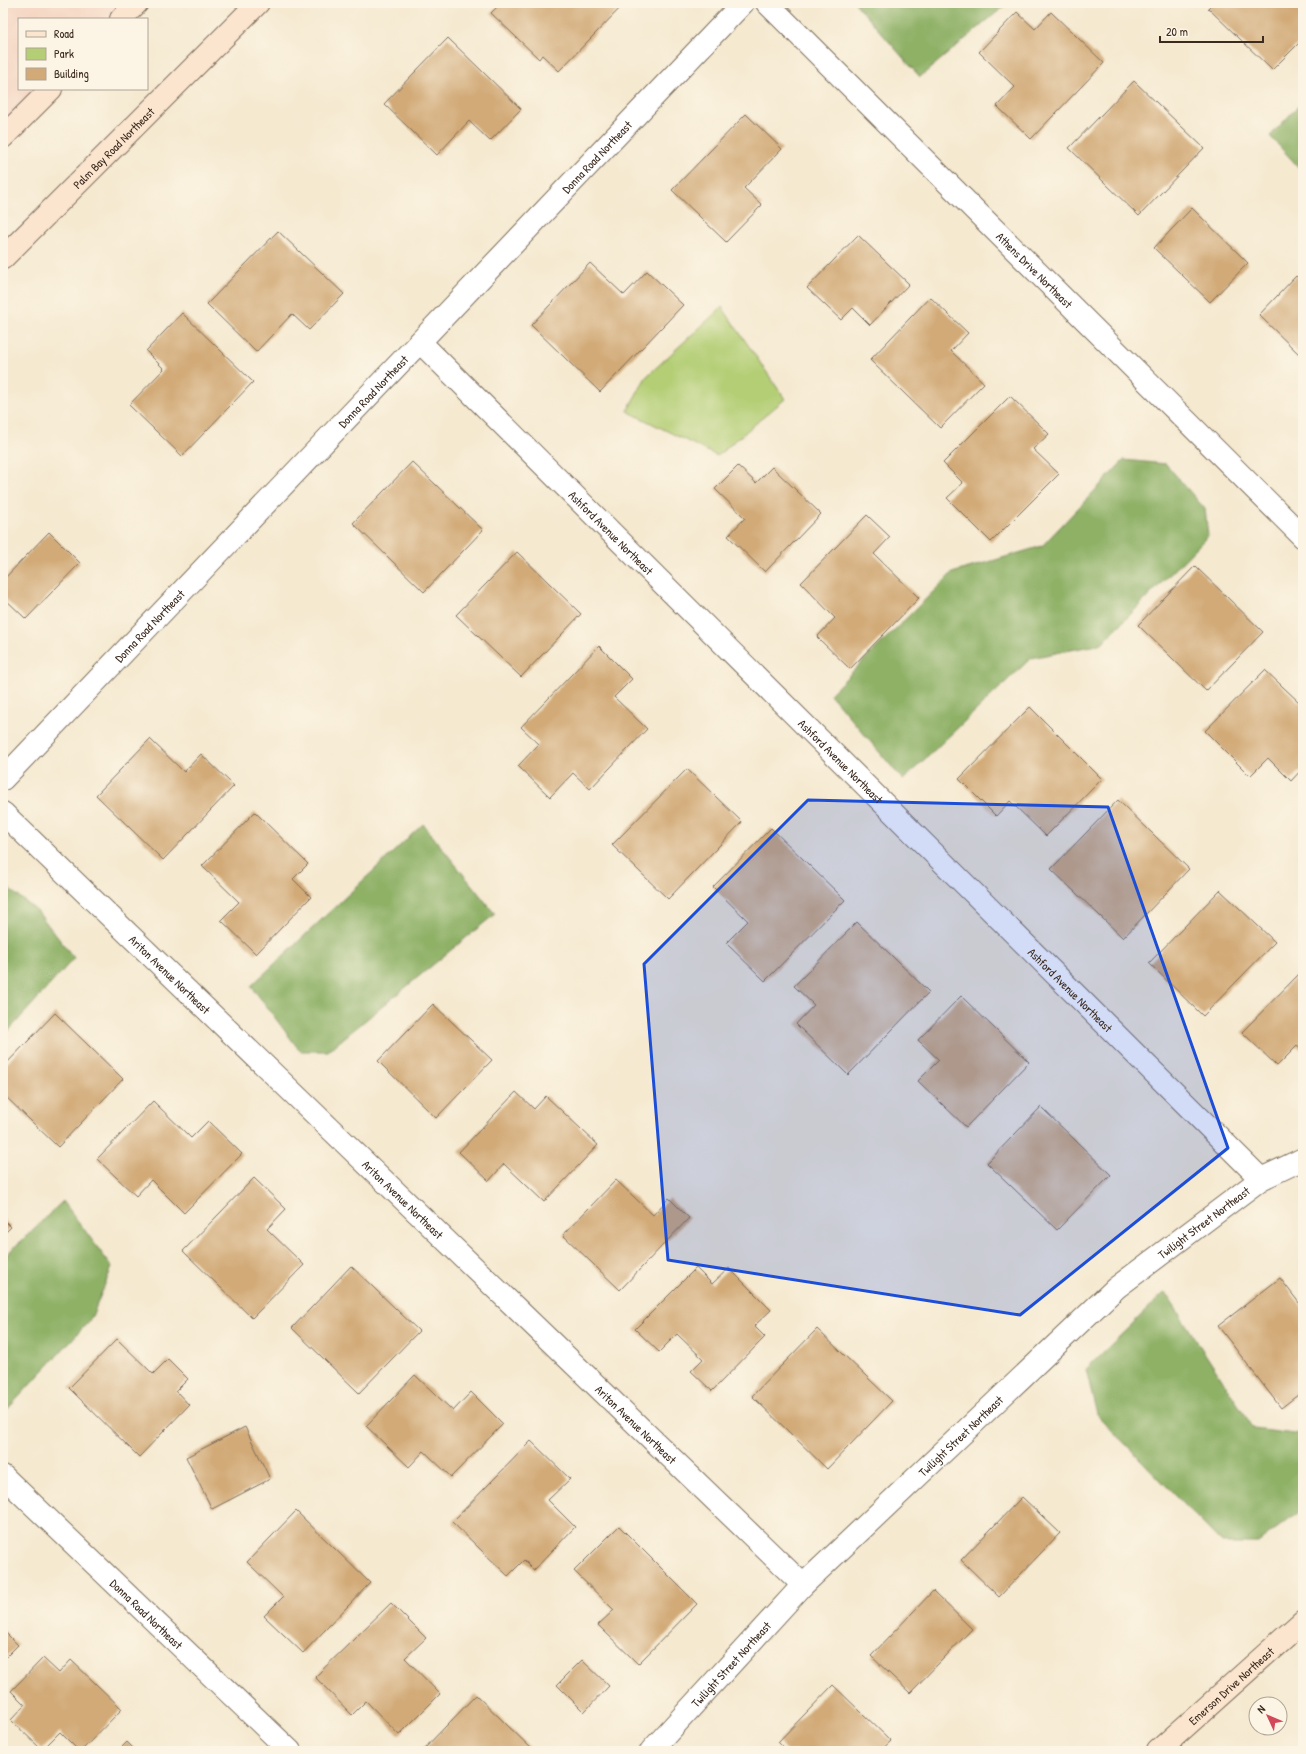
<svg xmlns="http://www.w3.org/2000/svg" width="1306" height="1754" viewBox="0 0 1306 1754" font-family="'Patrick Hand',sans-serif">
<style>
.built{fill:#f4d3c0}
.green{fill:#b3ce74;stroke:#777c49}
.forest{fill:#8eb166;stroke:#646e42}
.building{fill:#d2aa78}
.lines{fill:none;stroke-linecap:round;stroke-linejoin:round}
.street-casing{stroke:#7c6d5c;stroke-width:24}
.secondary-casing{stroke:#7c6d5c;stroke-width:24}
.street{stroke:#fff;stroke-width:22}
.secondary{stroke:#fbe5cf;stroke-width:22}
.marked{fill:#1d4ed8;fill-opacity:0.2;stroke:#1d4ed8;stroke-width:3;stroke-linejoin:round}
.labels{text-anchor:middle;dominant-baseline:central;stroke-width:3;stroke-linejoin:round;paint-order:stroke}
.street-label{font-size:12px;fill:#3b2a1e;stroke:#fcf5e5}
</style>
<rect width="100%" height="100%" fill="#fcf5e5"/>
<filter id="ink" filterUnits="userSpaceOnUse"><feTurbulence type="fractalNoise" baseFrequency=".025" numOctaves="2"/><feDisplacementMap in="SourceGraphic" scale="8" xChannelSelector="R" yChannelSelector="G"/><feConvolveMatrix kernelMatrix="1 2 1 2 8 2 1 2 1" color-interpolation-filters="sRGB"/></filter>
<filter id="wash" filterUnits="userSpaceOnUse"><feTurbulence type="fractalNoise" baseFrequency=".012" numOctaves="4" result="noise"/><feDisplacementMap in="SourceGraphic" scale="16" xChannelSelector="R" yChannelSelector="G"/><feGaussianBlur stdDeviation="0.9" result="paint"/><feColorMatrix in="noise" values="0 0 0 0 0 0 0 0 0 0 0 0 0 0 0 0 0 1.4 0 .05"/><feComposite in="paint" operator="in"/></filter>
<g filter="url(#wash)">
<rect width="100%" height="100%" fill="#f5e9d0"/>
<path class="built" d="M3 3H137L121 19H19V89H51L3 137Z"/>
<path class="green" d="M722 307 785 399 717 456 627 411 646 377Z"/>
<path class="forest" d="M855 3H1008L920 77Z
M1303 101V172L1270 136Z
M1124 460 1166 464 1205 509 1208 536 1101 644 1031 658 903 780 830 694 952 573 1042 546Z
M423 824 495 914 328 1051H300L251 986Z
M3 884 37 911 74 958 3 1037Z
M63 1201 112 1267 91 1319 3 1414V1258Z
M1165 1292 1254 1429 1303 1435V1508L1258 1543H1222L1097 1415 1086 1369Z"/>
<g id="blocks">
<path class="building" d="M501 3H625L559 71 542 55 539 59 491 13Z
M1213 3H1303V39L1272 70 1208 8Z
M1017 12 1035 29 1051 12 1104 63 1031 139 997 106 1015 87 979 52Z
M448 38 521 109 490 141 469 121 437 155 384 104Z
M1134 81 1204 148 1139 216 1069 148Z
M746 114 782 149 744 188 762 205 726 242 672 190Z
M1192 208 1248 263 1210 302 1154 248Z
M278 231 344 294 309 330 292 314 256 352 207 304Z
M858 235 909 284 870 325 853 308 841 320 807 288Z
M590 263 624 295 647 271 683 305 600 392 531 325Z
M1296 276 1303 282V358L1259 315Z
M930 297 968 333 951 351 984 383 940 428 870 360Z
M182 313 253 382 182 456 129 405 164 369 146 351Z
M1010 396 1049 434 1033 449 1059 474 991 542 947 498 963 483 943 463Z
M412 462 483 530 424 592 353 523Z
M738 466 756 483 772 467 821 514 765 572 728 536 745 518 715 489Z
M867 515 890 537 874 554 919 598 850 669 817 637 835 618 801 583Z
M49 532 80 563 26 619 3 597V580Z
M517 552 581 614 521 677 456 615Z
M1195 566 1263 632 1206 691 1138 625Z
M599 646 632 679 614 697 647 729 590 789 573 773 550 797 518 766 539 744 521 727Z
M1265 670 1300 703 1303 700V768L1291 781 1268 758 1250 776 1205 731Z
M1030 707 1102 779 1046 836 1010 801 996 816 959 779Z
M150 739 184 772 201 754 234 786 163 860 96 795Z
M687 769 742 822 668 899 612 845Z
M1118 800 1189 869 1123 938 1051 869Z
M255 812 308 864 293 879 311 897 256 954 221 920 239 902 202 866Z
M771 828 845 900 765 981 726 943 748 921 713 887Z
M1220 890 1275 942 1203 1016 1149 963Z
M857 922 929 992 848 1075 796 1024 814 1005 794 986Z
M1303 970V1051L1297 1046 1277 1066 1242 1032Z
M961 996 1029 1062 966 1127 918 1081 939 1060 918 1040Z
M433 1004 492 1060 436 1118 378 1061Z
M55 1013 123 1079 58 1147 3 1094V1067Z
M516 1092 534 1109 546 1096 598 1145 544 1202 504 1164 489 1181 459 1152Z
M153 1101 191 1138 208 1121 242 1154 184 1213 151 1180 136 1196 97 1159Z
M1041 1107 1111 1175 1057 1230 987 1163Z
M254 1178 286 1209 267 1229 304 1265 252 1318 183 1251Z
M616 1180 653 1215 669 1198 689 1218 620 1290 563 1235Z
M3 1219 11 1227 3 1235Z
M351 1266 419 1331 359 1393 292 1328Z
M696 1268 712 1284 729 1268 771 1310 754 1326 765 1337 712 1391 691 1371 703 1359 677 1334 659 1352 635 1329Z
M1280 1278 1303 1308V1391L1281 1408 1218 1326Z
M817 1329 892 1401 827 1469 752 1396Z
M117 1339 153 1374 168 1359 188 1379 176 1391 189 1405 139 1457 69 1388Z
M415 1375 453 1411 471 1392 503 1424 451 1477 424 1451 409 1467 366 1426Z
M245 1427 270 1479 212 1509 186 1457Z
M531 1441 570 1479 548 1500 575 1527 534 1570 524 1560 508 1576 452 1522Z
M1022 1497 1060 1533 999 1597 961 1560Z
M296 1511 370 1583 303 1653 264 1616 283 1597 247 1562Z
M619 1526 697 1604 638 1664 598 1625 614 1610 574 1571Z
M933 1591 972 1629 910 1693 871 1656Z
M391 1603 426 1638 405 1658 440 1694 399 1735 366 1701 352 1715 315 1677Z
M3 1630 18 1645 3 1660Z
M43 1658 59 1673 71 1660 122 1709 81 1751H79L60 1732 42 1750 11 1720 25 1705 11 1691Z
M582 1660 609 1686 584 1712 557 1685Z
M833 1685 891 1741 880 1751H787L778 1742Z
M476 1695 534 1751H422Z
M127 1742 136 1751H118Z"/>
</g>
</g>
<g filter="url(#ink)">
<use href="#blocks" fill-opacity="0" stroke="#7c6d5c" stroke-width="1"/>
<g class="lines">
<g class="street-casing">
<g id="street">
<path id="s1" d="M767 3 1303 537"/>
<path id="s2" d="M420 342 1261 1179"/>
<path id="s3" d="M3 779 743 3"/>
<path id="s4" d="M3 813 803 1585"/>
<path id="s5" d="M3 1476 290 1751"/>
<path id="s6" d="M651 1751 803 1585 1116 1288 1261 1179 1303 1159"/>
</g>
</g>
<g class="secondary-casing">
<g id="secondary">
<path d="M121 19 137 3"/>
<path d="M3 137 51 89"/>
<path id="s7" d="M3 258 258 3"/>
<path id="s8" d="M1158 1751 1303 1621"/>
</g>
</g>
<use href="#street" class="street"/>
<use href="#secondary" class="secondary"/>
</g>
</g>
<path class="marked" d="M808 800 1108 807 1228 1148 1020 1315 668 1260 644 964Z"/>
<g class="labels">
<g class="street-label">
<text stroke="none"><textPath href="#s7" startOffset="156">Palm Bay Road Northeast</textPath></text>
<text stroke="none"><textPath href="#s3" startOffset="860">Donna Road Northeast</textPath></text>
<text stroke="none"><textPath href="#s1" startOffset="378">Athens Drive Northeast</textPath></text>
<text stroke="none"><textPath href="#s3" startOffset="536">Donna Road Northeast</textPath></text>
<text stroke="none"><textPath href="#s2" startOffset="270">Ashford Avenue Northeast</textPath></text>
<text stroke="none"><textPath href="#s3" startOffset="212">Donna Road Northeast</textPath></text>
<text stroke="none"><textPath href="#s2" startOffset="594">Ashford Avenue Northeast</textPath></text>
<text stroke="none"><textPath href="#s4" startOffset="232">Ariton Avenue Northeast</textPath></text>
<text stroke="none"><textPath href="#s2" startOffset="918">Ashford Avenue Northeast</textPath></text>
<text stroke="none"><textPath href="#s4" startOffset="556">Ariton Avenue Northeast</textPath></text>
<text stroke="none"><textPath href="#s6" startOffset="766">Twilight Street Northeast</textPath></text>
<text stroke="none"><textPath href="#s4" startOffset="880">Ariton Avenue Northeast</textPath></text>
<text stroke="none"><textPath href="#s6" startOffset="442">Twilight Street Northeast</textPath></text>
<text stroke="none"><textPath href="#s5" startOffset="199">Donna Road Northeast</textPath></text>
<text stroke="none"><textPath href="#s6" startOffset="118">Twilight Street Northeast</textPath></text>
<text stroke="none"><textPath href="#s8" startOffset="98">Emerson Drive Northeast</textPath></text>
</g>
</g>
<rect width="1306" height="1754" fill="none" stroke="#fcf5e5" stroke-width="16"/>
<rect x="18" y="18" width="130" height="72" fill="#fcf5e5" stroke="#afa495"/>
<rect x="26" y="31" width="20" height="6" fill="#fbe5cf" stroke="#afa495"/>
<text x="54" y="38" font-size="12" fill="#3b2a1e">Road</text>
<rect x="26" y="48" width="20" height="12" fill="#b3ce74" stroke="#afa495"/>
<text x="54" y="58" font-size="12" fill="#3b2a1e">Park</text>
<rect x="26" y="68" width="20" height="12" fill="#d2aa78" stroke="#afa495"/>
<text x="54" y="78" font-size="12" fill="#3b2a1e">Building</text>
<g transform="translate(1268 1716) rotate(314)"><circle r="19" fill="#fcf5e5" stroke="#afa495"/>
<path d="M0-3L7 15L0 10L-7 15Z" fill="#d1495b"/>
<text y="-6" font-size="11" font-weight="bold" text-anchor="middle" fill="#3b2a1e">N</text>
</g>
<path d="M1160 36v6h103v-6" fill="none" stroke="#3b2a1e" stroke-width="2"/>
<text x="1166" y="36" font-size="12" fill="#3b2a1e" stroke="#fcf5e5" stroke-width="3" paint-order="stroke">20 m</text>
</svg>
